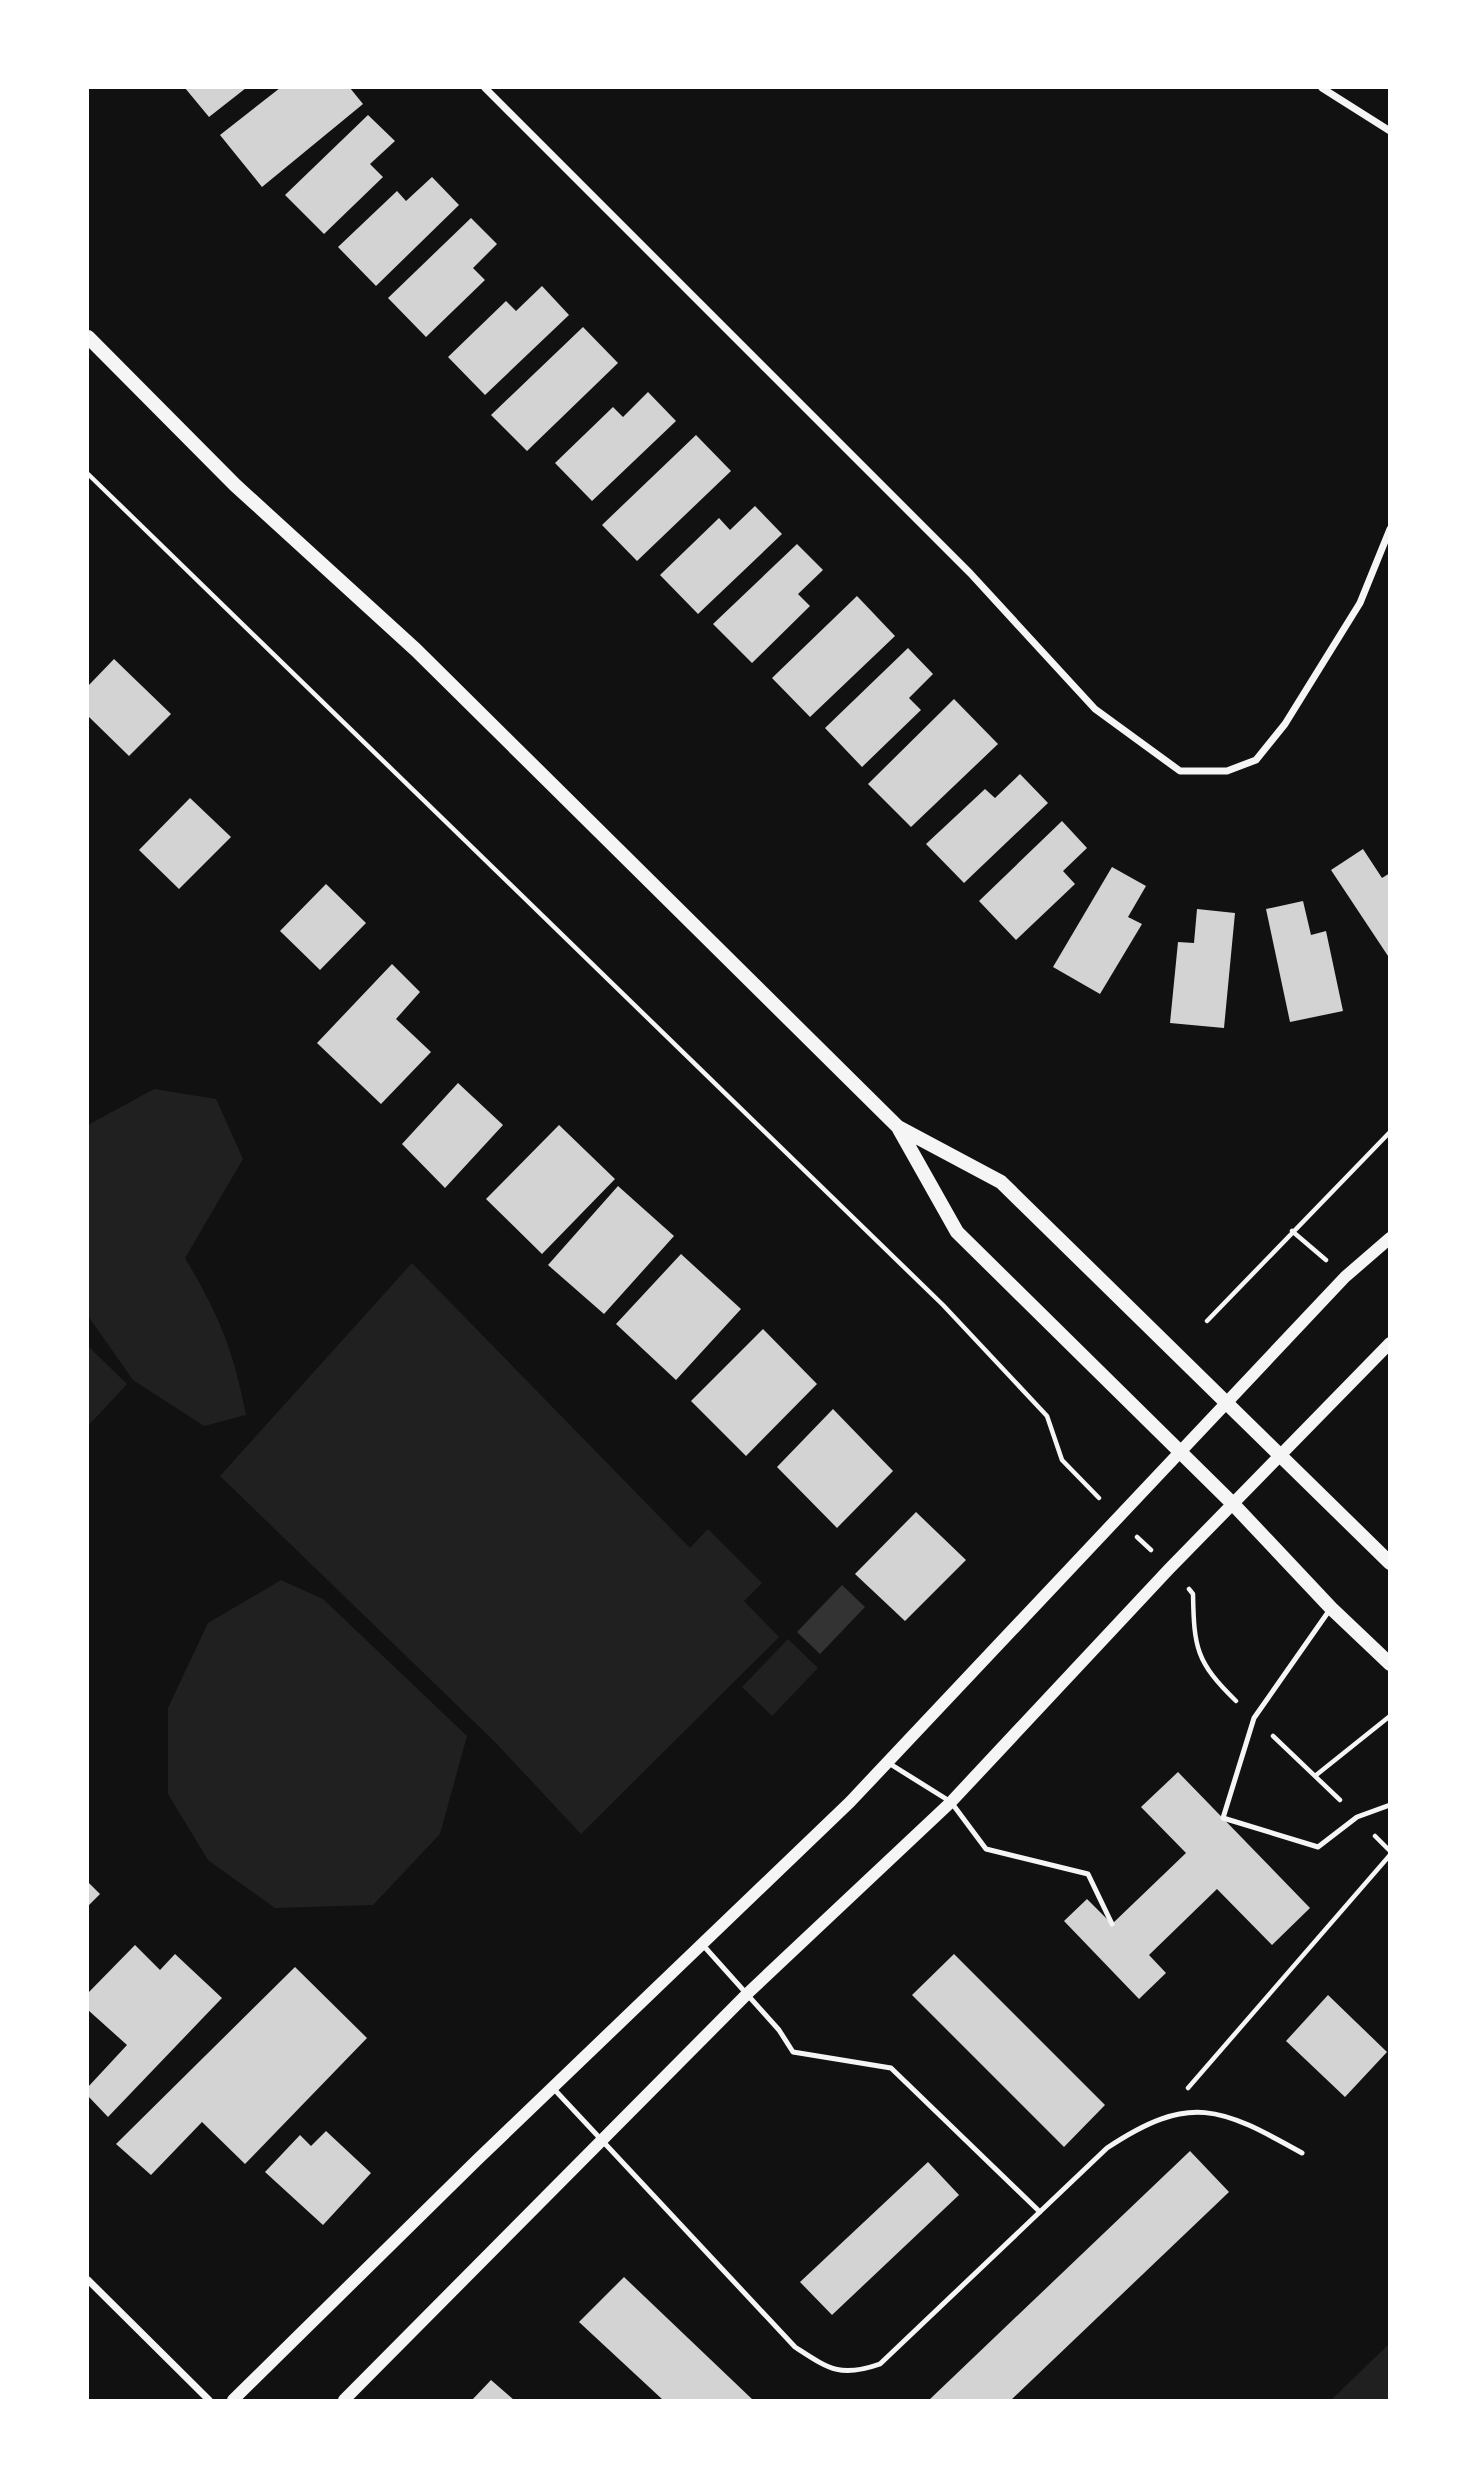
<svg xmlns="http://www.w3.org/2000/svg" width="1477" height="2488" viewBox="0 0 1477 2488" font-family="'Space Grotesk',sans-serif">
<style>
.green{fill:#202020}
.water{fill:#333}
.building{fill:#d3d3d3}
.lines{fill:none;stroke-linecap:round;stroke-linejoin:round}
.path{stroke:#f5f5f5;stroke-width:4.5}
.service{stroke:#f5f5f5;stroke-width:5}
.minor{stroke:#f5f5f5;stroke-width:7}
.tertiary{stroke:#f5f5f5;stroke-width:12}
.secondary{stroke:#f5f5f5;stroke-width:14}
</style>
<rect width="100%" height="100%" fill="#111"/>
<path class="green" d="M154 1089 216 1099 243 1159 185 1258C219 1315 233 1349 246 1415L204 1426 133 1380 88 1316V1125Z
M412 1263 690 1548 708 1529 762 1583 744 1601 779 1637 581 1834 495 1742 220 1476Z
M88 1346 127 1384 88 1426Z
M281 1580 323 1599 467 1736 440 1834 373 1905 275 1908 208 1860 168 1794V1708L208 1623Z
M788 1639 818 1668 772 1716 742 1687Z
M1389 2344V2400H1331Z"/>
<path class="water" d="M842 1585 865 1607 820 1654 797 1632Z"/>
<path class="building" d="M185 88H246L209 117Z
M280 88H350L363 104 262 187 220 135Z
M368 115 395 141 370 164 383 177 324 234 285 195Z
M432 177 459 205 376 286 338 247 397 191 406 201Z
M471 218 497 244 473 268 485 280 426 337 388 298Z
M542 286 569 315 485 395 448 357 506 301 516 311Z
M583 327 618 363 527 451 491 415Z
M648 392 676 421 592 501 555 463 613 407 623 417Z
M696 435 731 471 637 561 602 525Z
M755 506 782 534 698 614 660 575 719 518 730 530Z
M797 544 823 570 798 594 810 606 752 663 713 624Z
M857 596 895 636 810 717 772 678Z
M908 648 933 674 909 698 921 710 862 767 825 728Z
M114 659 171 714 129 756 88 716V686Z
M954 699 998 744 911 827 868 784Z
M1020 774 1048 803 964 883 926 844 985 789 995 798Z
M190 798 231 837 179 889 139 850Z
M1062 821 1087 848 1063 871 1075 884 1016 940 979 901Z
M1363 849 1382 878 1390 873V959L1331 870Z
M1112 867 1146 886 1128 917 1142 924 1100 994 1053 967Z
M326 884 366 923 320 970 280 931Z
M1303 901 1311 935 1326 931 1343 1011 1290 1022 1266 909Z
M1197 909 1235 913 1224 1028 1170 1023 1178 942 1194 943Z
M392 964 420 992 396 1019 431 1052 381 1104 317 1043Z
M458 1083 503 1125 445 1188 402 1144Z
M559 1125 615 1179 542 1254 486 1199Z
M618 1186 674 1236 604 1314 548 1265Z
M681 1254 741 1309 676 1380 616 1324Z
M763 1329 817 1384 746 1456 691 1401Z
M833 1409 893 1471 837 1528 777 1467Z
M916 1512 966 1560 905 1621 855 1574Z
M1178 1772 1310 1908 1272 1945 1217 1889 1149 1955 1166 1973 1139 1999 1064 1921 1087 1899 1112 1924 1186 1853 1141 1807Z
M88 1882 100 1894 88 1906Z
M135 1945 160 1970 175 1954 222 1998 108 2117 88 2096V2087L127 2045 88 2010 89 1992Z
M954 1954 1105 2105 1064 2147 912 1995Z
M295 1967 367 2038 245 2164 202 2122 151 2175 116 2144Z
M1328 1995 1387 2052 1345 2097 1286 2041Z
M326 2131 371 2173 323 2225 265 2172 300 2135 311 2146Z
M1190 2151 1229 2192 1011 2400H929Z
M928 2162 959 2195 832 2315 800 2282Z
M624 2277 753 2400H663L579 2322Z
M491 2380 514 2400H472Z"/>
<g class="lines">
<path class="path" d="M88 474 943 1305 1047 1416 1062 1460 1099 1498
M1292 1231 1326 1260
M1207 1321 1390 1132
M1137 1537 1151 1550
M1189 1589 1193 1594C1194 1648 1196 1662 1236 1701
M1273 1736 1340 1800
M1315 1776 1390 1716
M1375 1836 1390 1851
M1188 2088 1390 1855"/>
<path class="service" d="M1331 1608 1254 1718 1223 1818 1318 1847 1357 1817 1390 1805
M887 1762 951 1802 986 1849 1088 1874 1112 1924
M702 1944 779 2030 793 2052 891 2068 1040 2212
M553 2088 795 2347C829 2369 840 2378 880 2364L1107 2148C1190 2093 1220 2107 1302 2153"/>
<path class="minor" d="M485 88 970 573 1095 709 1180 771H1227L1256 760 1285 724 1360 603 1390 529
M1322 88 1390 131
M88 2280 209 2400"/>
<path class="tertiary" d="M233 2400 477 2160 850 1802 1345 1277 1390 1238
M344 2400 748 1993 951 1802 1169 1569 1390 1343"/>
<path class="secondary" d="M88 337 235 485 416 650 898 1127 1001 1182 1390 1563
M899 1129 957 1232 1233 1504 1331 1608 1390 1664"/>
</g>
<rect width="1477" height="2488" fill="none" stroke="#ffffff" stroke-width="178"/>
</svg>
